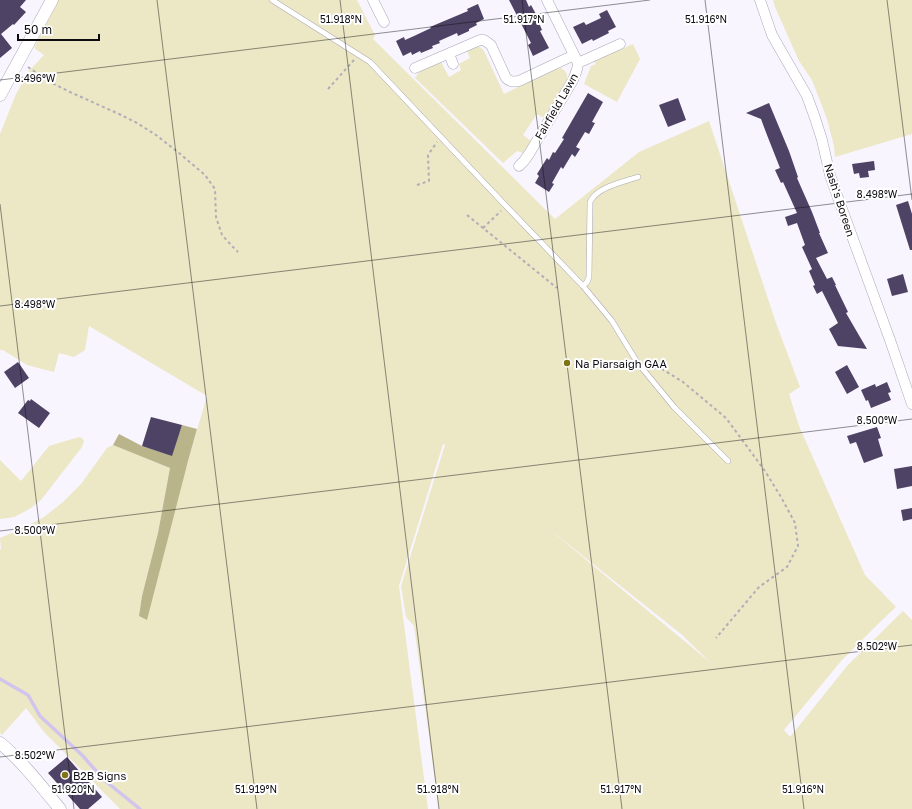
<svg xmlns="http://www.w3.org/2000/svg" width="912" height="809" viewBox="0 0 912 809" font-family="'Golos Text',sans-serif">
<style>
.green{fill:#ece7c5;fill-rule:evenodd}
.forest{fill:#bab48a}
.lines{fill:none;stroke-linecap:round;stroke-linejoin:round}
.stream{stroke:#d1c5ed;stroke-width:3.5}
.building{fill:#4e4365}
.service-casing{stroke:#aba7b6;stroke-width:6}
.minor-casing{stroke:#aba7b6;stroke-width:11}
.tertiary-casing{stroke:#aba7b6;stroke-width:13}
.path{stroke:#b0aeb6;stroke-width:2;stroke-dasharray:3 3;stroke-linecap:butt}
.service{stroke:#fff;stroke-width:5}
.minor{stroke:#fff;stroke-width:10}
.tertiary{stroke:#fff;stroke-width:12}
.ticks{fill:none;stroke:#0c0a0f;stroke-width:1;stroke-opacity:0.45}
.poi-dot{fill:#7f7314;stroke:#fff;stroke-width:1.5}
.labels{text-anchor:middle;dominant-baseline:central;stroke-width:4;stroke-linejoin:round;paint-order:stroke}
.street-label{font-size:11px;fill:#0c0a0f;stroke:#fff}
.poi-label{font-size:11px;fill:#0c0a0f;stroke:#fff;text-anchor:start}
.ticks-label{font-size:10px;text-anchor:middle;fill:#0c0a0f;stroke:#fff;stroke-width:4;stroke-linejoin:round;paint-order:stroke}
</style>
<rect width="100%" height="100%" fill="#f8f5ff"/>
<path class="green" d="M58 0H357L375 35 373 39 555 219 639 152 709 121 776 323 800 387 789 394 799 426 865 575 896 607 879 623 842 660 784 730 790 737 847 666 903 611 912 620V809H439L414 626 406 617 401 586 445 445 443 444 399 586 428 809H120L44 732 26 708 2 735 0 733V549H1L0 538 21 529 44 517 63 502 81 484 107 448 113 445 170 468 158 533 142 596 139 616 188 461 207 396 89 326 85 350 74 357 59 353 54 372 27 365 3 350H0V134L16 94 29 71 44 55 34 48ZM544 525 681 634 711 663Z
M773 0H912V134L835 157 834 146 827 119 812 80 799 61 775 7Z
M633 44 640 59 617 102 584 84 591 66 596 64 594 61Z
M476 46 480 47 484 51 504 94 555 69 561 68C566 71 568 74 567 80L544 118 537 114 523 135 531 141 523 153 517 151 503 163 415 78C419 69 432 66 441 62L449 77 461 70 459 64 470 58 467 51Z
M79 437 82 438 84 441 82 447 41 500 31 508 22 513 14 517 0 519V460L21 481 49 446Z"/>
<path class="forest" d="M182 425 197 429 188 461 147 620 139 616 142 596 158 533 170 468 113 445 119 434 142 446 171 455Z"/>
<g class="lines">
<path class="stream" d="M0 679 28 695 40 716 83 756 103 779 140 809"/>
</g>
<path class="building" d="M0 0H26L20 7 26 12 14 25 13 24 1 34 12 48 0 58Z
M509 0H526L529 7 531 5 537 16H536L542 30 540 31 549 48 533 56 528 45 531 43Z
M478 4 484 19 476 23 477 25 469 29V31L458 36 457 33 439 41 440 43 432 46 433 48 421 53 420 51 412 55 411 52 403 56 396 41 404 37 405 40 414 36 431 28 430 27 468 11 467 9Z
M607 10 616 27 608 31 609 33 593 41 592 39 582 44 573 27 584 22 586 25 601 18 599 14Z
M588 93 603 102 592 122 595 123 589 134 585 132 576 147 580 149 575 157 572 154 563 169 561 167 552 183 554 184 549 192 535 183 539 176 537 174 547 158 549 160 553 152 555 153 564 139 562 138Z
M678 98 686 120 668 127 659 105Z
M769 103 789 151 798 177 797 178 812 212 820 233H819L828 253 816 258 827 279 832 277 836 285H835L848 312 846 313 867 349 838 346 829 329 838 323 822 291 817 294 813 286 815 285 809 271 812 269 802 247 805 245 797 223 788 226 785 217 797 213 783 182 781 183 775 170 780 168 767 135 761 119 746 113Z
M874 161 875 170 868 171 869 177 860 178 859 173 854 174 852 164Z
M908 201 912 214V250H910L896 205Z
M903 274 908 292 892 296 887 279Z
M18 362 29 378 15 388 4 372Z
M847 365 859 387 847 394 835 372Z
M887 382 891 392 888 393 891 400 871 408 868 400 866 401 861 390 875 384 876 387Z
M31 399 50 413 39 428 18 413 28 400 30 401Z
M151 417 182 425 172 456 142 446Z
M877 427 881 438 878 439 883 456 864 463 856 442 850 444 847 436Z
M912 466V486L897 489 894 469Z
M912 508V519L903 521 901 510Z
M67 757 102 797 88 809H80L48 773Z"/>
<g class="lines">
<g class="service-casing">
<path id="service" d="M272 0 370 62 506 206 583 286 612 321 637 362 674 407 728 461
M583 286 587 282 589 277 590 202C597 187 623 182 638 177"/>
</g>
<g class="minor-casing">
<path id="minor" d="M373 0 384 22
M547 0 577 61
M760 0 772 35 807 96 815 118 822 140 830 175 838 198 890 340 912 404
M449 54 453 64
M415 68 480 40H484L491 45 506 78C510 82 513 82 519 81L574 55
M519 166 524 161 529 154 573 80C575 74 578 70 578 63L620 44"/>
</g>
<g class="tertiary-casing">
<path id="tertiary" d="M0 95 52 0
M0 743C23 762 41 786 60 809"/>
</g>
<path class="path" d="M28 67 48 81 70 92 119 114 137 123 156 135 179 153 205 175 215 189 216 217 222 235 232 246 238 252
M328 89 354 60
M417 185 429 181 428 155 437 142
M467 215 557 288
M483 228 501 211
M650 366 662 369 683 382 726 418 765 471 781 497 795 523 798 546 787 567 759 587 716 638"/>
<use href="#service" class="service"/>
<use href="#minor" class="minor"/>
<use href="#tertiary" class="tertiary"/>
</g>
<path class="ticks" d="M157 0 257 809M340 0 439 809M522 0 622 809M705 0 804 809M887 0 912 200M0 80 650 0M0 204 74 809M0 306 912 194M0 531 912 419M0 757 912 645"/>
<g class="poi-dot">
<circle cx="567" cy="363" r="4"/>
<circle cx="65" cy="775" r="4"/>
</g>
<g class="labels">
<g class="street-label">
<text transform="translate(556 106) rotate(-60)">Fairfield Lawn</text>
<text transform="translate(840 200) rotate(72)">Nash's Boreen</text>
</g>
<g class="poi-label">
<text x="575" y="363">Na Piarsaigh GAA</text>
<text x="73" y="775">B2B Signs</text>
</g>
</g>
<g class="ticks-label">
<text x="341" y="23">51.918°N</text>
<text x="524" y="23">51.917°N</text>
<text x="706" y="23">51.916°N</text>
<text x="35" y="82">8.496°W</text>
<text x="877" y="198">8.498°W</text>
<text x="35" y="308">8.498°W</text>
<text x="877" y="424">8.500°W</text>
<text x="35" y="534">8.500°W</text>
<text x="877" y="650">8.502°W</text>
<text x="35" y="759">8.502°W</text>
<text x="73" y="793">51.920°N</text>
<text x="256" y="793">51.919°N</text>
<text x="438" y="793">51.918°N</text>
<text x="621" y="793">51.917°N</text>
<text x="803" y="793">51.916°N</text>
</g>
<path d="M18 34v6h81v-6" fill="none" stroke="#0c0a0f" stroke-width="2"/>
<text x="24" y="34" font-size="12" fill="#0c0a0f" stroke="#ffffff" stroke-width="3" paint-order="stroke">50 m</text>
</svg>
